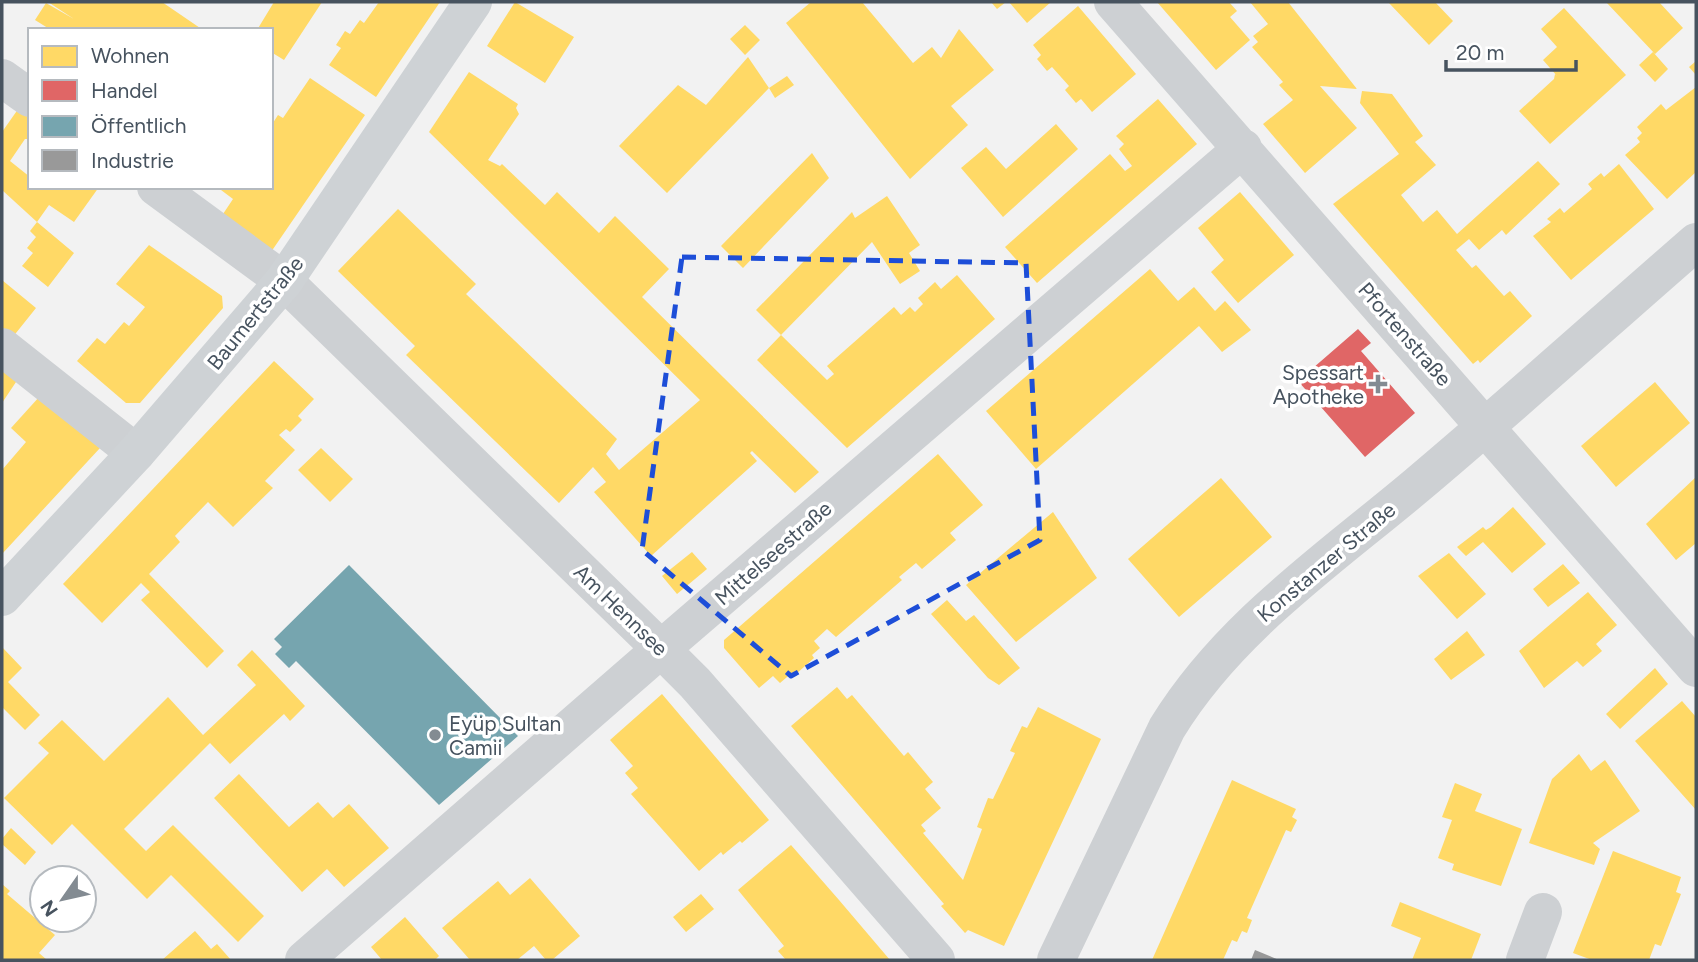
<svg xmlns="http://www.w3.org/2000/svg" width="1698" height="962" viewBox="0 0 1698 962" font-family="Figtree,sans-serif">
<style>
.homes{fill:#ffd966}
.shops{fill:#e06666}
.public{fill:#76a5af}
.industry{fill:#999}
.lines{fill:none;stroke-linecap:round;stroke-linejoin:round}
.street{stroke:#cdd0d3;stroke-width:38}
.secondary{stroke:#ced2d5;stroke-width:38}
.marked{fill:none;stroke:#1d4ed8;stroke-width:5;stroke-dasharray:14 9;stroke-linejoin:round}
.poi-dot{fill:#838b92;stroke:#fff;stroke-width:2.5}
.labels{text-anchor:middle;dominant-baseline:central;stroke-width:7;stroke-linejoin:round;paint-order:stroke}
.street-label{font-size:21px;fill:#47535f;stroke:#fff}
.poi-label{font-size:21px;fill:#47535f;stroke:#fff;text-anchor:end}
</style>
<rect width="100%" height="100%" fill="#f2f2f2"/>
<path class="homes" d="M48 2H162L203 30H51L35 20 46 3 74 19Z
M274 2H322L284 60 271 52V30H257Z
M379 2H440L376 97 329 65 341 48 336 45 345 31 350 34 360 20 364 23Z
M515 2 574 37 545 83 487 46Z
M811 2H862L913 63 932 47 941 58 959 29 994 70 951 106 968 125 910 179 786 23Z
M991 2H1006L997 9Z
M1009 2H1051L1027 23Z
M1157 2H1229L1237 11 1230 17 1250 40 1216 70Z
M1250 2H1288L1357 89 1320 86 1357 128 1305 173 1263 124 1293 100 1279 85 1283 82 1252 47 1258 42 1253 36 1268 24Z
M1388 2H1435L1453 21 1429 45Z
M1606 2H1659L1683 28 1655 54Z
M1078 6 1136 74 1092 112 1081 99 1076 103 1065 90 1069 86 1052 67 1047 71 1037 59 1041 55 1033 45Z
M1564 8 1626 75 1550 144 1519 111 1554 79 1555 74 1557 76 1543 60 1557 47 1541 29Z
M745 25 760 40 745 55 730 39Z
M1653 52 1668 69 1655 82 1639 65Z
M748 57 769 88 667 193 619 146 678 85 706 105Z
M1696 61V75L1689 67Z
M469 72 518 104 516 108 519 114 488 160 500 166 502 164 545 205 557 192 599 233 615 216 669 269 642 297 819 472 795 493 752 451 750 453 757 461 651 556 594 492 606 482 593 467 559 503 406 355 415 346 338 271 398 209 476 284 466 294 617 439 606 454 619 470 700 400 429 132Z
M787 76 794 85 775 98 769 88Z
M310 78 365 115 271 252 221 217 233 199 217 187H271V126L278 115 283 118Z
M1696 87V172L1667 199 1625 155 1640 142 1637 138 1642 133 1637 127 1661 104 1666 110Z
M1362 91 1392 94 1423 136 1415 142 1436 165 1401 195 1423 222 1437 210 1457 234 1538 161 1560 184 1506 235 1502 230 1479 250 1469 239 1456 250 1472 268 1476 265 1504 296 1510 291 1532 316 1480 363 1478 360 1473 364 1333 204 1399 154 1360 103Z
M1158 99 1197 144 1037 283 1005 247 1110 154 1125 171 1132 166 1119 149 1124 144 1116 136Z
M21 105 30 111V139H25L10 161 30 177V187H99L74 222 49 205 37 222 2 190V132Z
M1056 124 1078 149 1003 217 961 168 986 147 1006 169Z
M812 153 829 178 743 268 721 246Z
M1619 164 1654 209 1571 280 1533 236 1551 222 1547 219 1560 208 1564 213 1592 189 1588 184 1601 173 1604 177Z
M1240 192 1294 255 1238 303 1211 272 1224 260 1198 228Z
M887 196 920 245 909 253 920 271 900 284 872 242 781 335 756 310 852 212 855 218Z
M37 222 74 253 48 287 22 266 33 253 27 248 36 237 30 231Z
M149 245 222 296 223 308 140 403H126L77 361 97 338 105 344 124 322 129 326 145 307 116 284Z
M1150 269 1178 301 1194 287 1215 311 1225 301 1251 330 1222 352 1199 326 1036 469 986 411Z
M957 275 995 319 847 448 757 360 781 335 827 380 834 374 827 366 894 307 901 315 910 307 915 312 923 304 918 298 935 282 941 289Z
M2 280 36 308 12 338 2 330Z
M274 361 314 399 298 416 302 420 290 432 286 429 279 435 295 450 265 481 273 488 233 527 208 502 175 536 180 542 149 574 224 651 207 668 141 600 150 592 141 583 102 623 63 584Z
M2 367 18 379 2 403Z
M1655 382 1690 423 1616 487 1581 446Z
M40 396 100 448 2 554V470L26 442 11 428Z
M321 448 353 479 330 502 298 470Z
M938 454 983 505 950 533 956 540 922 569 916 563 899 577 902 580 836 637 827 629 814 641 820 648 812 655 814 658 795 675 793 672 780 683 773 676 759 688 724 648V640Z
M1696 477V543L1676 560 1646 524Z
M1221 478 1272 537 1179 617 1128 559Z
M1513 507 1546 544 1512 573 1483 542 1466 556 1457 547 1483 527 1486 530 1491 527Z
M1053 512 1097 578 1016 642 966 585Z
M692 552 707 569 677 594 662 576Z
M1449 553 1486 594 1457 619 1418 576Z
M1563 564 1580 583 1548 607 1533 589Z
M1588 592 1617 625 1596 644 1602 651 1583 667 1577 661 1544 688 1519 651Z
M947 600 966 621 974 615 1020 668 999 685 988 678 931 614Z
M1467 631 1485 655 1451 680 1434 659Z
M2 647 22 668 8 682 40 715 25 730 2 707Z
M252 650 305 706 290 721 284 714 230 764 210 743 124 829 146 851 173 825 264 916 238 942 171 875 147 899 72 824 52 845 4 798 49 753 38 743 62 720 104 761 168 697 203 735 256 685 237 665Z
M1655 668 1668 684 1620 729 1606 714Z
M837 687 847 699 852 695 904 756 908 752 933 782 925 789 941 808 921 825 926 831 923 833 963 880 982 829 977 827 988 798 993 799 1015 753 1010 751 1022 726 1027 728 1038 707 1101 739 1004 946 968 930 965 933 941 906 944 904 791 726Z
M662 694 769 820 742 843 740 841 723 855 721 852 699 871 631 794 638 788 625 773 633 766 610 740Z
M1682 701 1696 717V810L1635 741Z
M1579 754 1591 771 1605 760 1640 811 1593 843 1600 849 1594 865 1529 843 1552 779Z
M239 774 289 827 318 802 333 818 349 804 389 848 344 887 327 869 302 892 214 798Z
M1232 780 1296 809 1292 817 1297 820 1291 832 1286 830 1247 918 1252 920 1247 933 1242 931 1237 942 1232 940 1223 960H1152Z
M1455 783 1482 794 1475 811 1522 829 1501 886 1452 870 1454 864 1438 858 1452 820 1442 817Z
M11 828 36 852 25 865 2 844V839Z
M791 845 839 900 890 960H786L778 951 784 946 738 890Z
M1613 851 1681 877 1676 892 1681 894 1661 946 1655 944 1649 960H1592L1573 953Z
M530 878 580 936 552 960H546L534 946 517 960H470L442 928 498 881 510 895Z
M2 884 10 891 7 894 55 935 39 953 47 960H2Z
M701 894 714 909 686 932 673 917Z
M1400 902 1481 934 1471 960H1412L1421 938 1391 926Z
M405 917 439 956 435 960H382L371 947Z
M195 931 211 949 217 944 231 960H162Z"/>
<path class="shops" d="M1358 329 1371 343 1361 351 1415 413 1365 457 1298 381Z"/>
<path class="public" d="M349 565 518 736 439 805 296 661 289 668 275 654 282 647 274 639Z"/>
<path class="industry" d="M1255 950 1279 960H1251Z"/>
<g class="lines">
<path class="street" d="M1113 2 1696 668
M2 78 30 98
M156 187 284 281 661 649 695 683 936 960
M2 347 136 453
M304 960 661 649 1243 148
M1056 960 1167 728C1228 628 1328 560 1416 486 1511 406 1603 323 1696 242
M1525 960 1543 912"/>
<path class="secondary" d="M2 597 136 453 284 281 473 2"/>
</g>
<path class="marked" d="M682 257 1026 263 1040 540 791 676 642 550Z"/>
<g class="poi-dot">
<path d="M1374.5 373.5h7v7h7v7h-7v7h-7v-7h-7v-7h7z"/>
<circle cx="435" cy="735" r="7"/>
</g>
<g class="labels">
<g class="street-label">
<text transform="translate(255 313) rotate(-51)">Baumertstraße</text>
<text transform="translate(1405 334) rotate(49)">Pfortenstraße</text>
<text transform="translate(773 553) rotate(-41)">Mittelseestraße</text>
<text transform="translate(1326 562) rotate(-40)">Konstanzer Straße</text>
<text transform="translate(621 610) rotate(44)">Am Hennsee</text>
</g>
<g class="poi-label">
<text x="1364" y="372">Spessart<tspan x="1364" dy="24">Apotheke</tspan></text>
<text x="449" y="723" text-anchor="start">Eyüp Sultan<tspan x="449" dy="24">Camii</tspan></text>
</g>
</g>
<rect width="1698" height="962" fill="none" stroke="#47535f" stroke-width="7"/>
<rect x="28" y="28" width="245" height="161" fill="#ffffff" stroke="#b5babf" stroke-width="2"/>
<rect x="42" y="46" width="35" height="21" fill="#ffd966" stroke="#b5babf" stroke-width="2"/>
<text x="91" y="63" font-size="21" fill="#47535f">Wohnen</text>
<rect x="42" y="80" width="35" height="21" fill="#e06666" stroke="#b5babf" stroke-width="2"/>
<text x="91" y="98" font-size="21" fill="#47535f">Handel</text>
<rect x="42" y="116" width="35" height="21" fill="#76a5af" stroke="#b5babf" stroke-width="2"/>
<text x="91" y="133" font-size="21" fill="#47535f">Öffentlich</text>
<rect x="42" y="150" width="35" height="21" fill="#999999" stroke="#b5babf" stroke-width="2"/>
<text x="91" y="168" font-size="21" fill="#47535f">Industrie</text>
<g transform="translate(63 899) rotate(236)"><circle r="33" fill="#ffffff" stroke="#b5babf" stroke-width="2"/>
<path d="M0-5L12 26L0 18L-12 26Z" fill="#838b92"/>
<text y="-10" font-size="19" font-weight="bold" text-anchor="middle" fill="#47535f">N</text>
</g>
<path d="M1446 60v10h130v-10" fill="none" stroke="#47535f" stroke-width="3.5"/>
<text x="1456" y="60" font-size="21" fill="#47535f" stroke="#ffffff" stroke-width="5" paint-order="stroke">20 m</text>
</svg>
